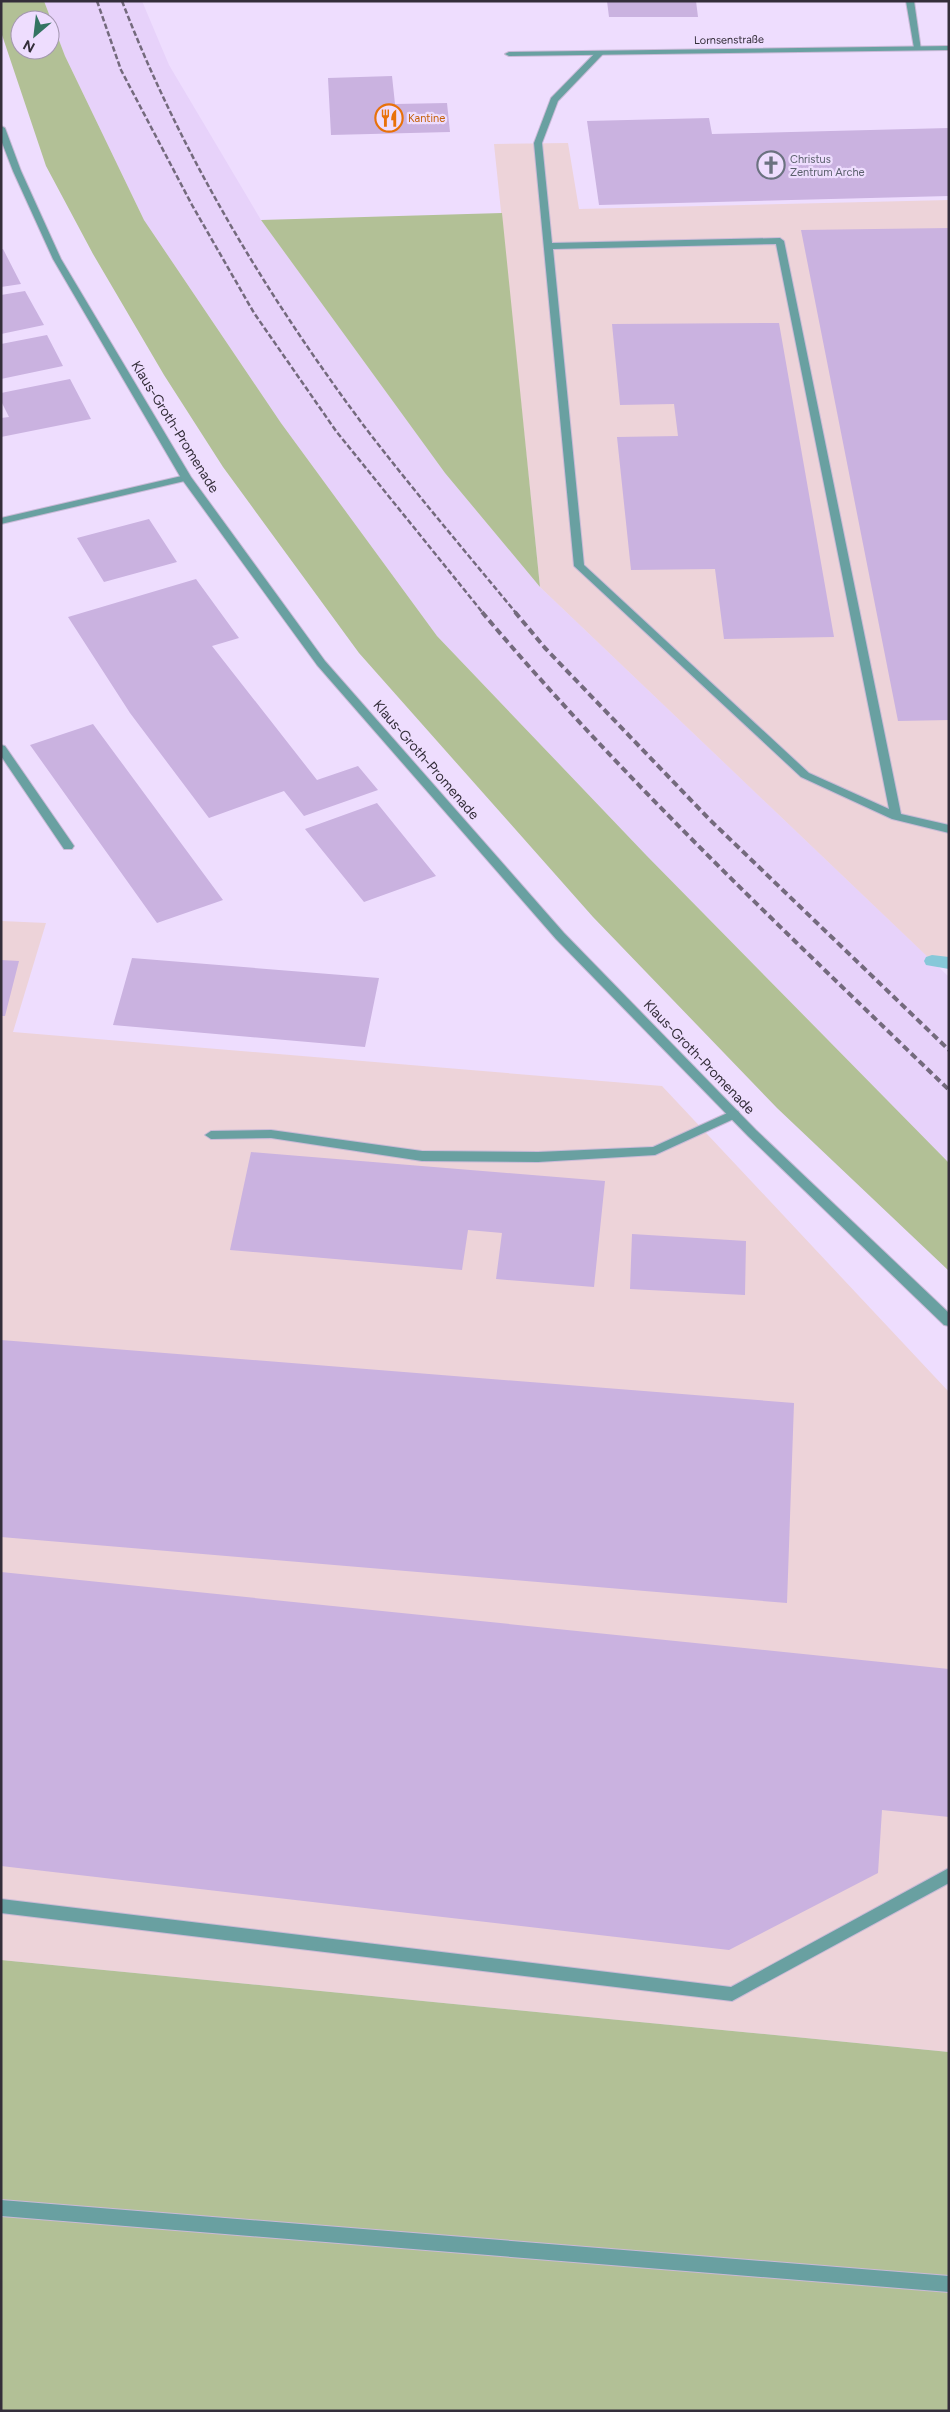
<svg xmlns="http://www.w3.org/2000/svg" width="950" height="2412" viewBox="0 0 950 2412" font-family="Figtree,sans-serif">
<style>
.built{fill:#e7d2fa}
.industrial{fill:#edd3d9}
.green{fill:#b2c096;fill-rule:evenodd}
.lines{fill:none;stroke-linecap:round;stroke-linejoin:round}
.stream{fill:#87c8d9;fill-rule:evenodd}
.building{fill:#cab2e0}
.service-casing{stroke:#c9bad7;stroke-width:2}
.minor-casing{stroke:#c9bad7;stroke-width:2}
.service{fill:#69a0a1;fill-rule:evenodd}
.minor{fill:#69a0a1;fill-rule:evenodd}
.rail-far1{stroke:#746a7d;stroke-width:2.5;stroke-dasharray:5.5 2.5;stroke-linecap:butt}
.rail{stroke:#746a7d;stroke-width:4;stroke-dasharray:7 4;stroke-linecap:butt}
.labels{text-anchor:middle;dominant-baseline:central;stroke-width:4.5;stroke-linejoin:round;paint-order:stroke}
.far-street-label{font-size:11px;fill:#342e3a;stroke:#eeddfe}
.far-food-label{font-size:11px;fill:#c56008;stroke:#eeddfe;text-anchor:start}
.far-worship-label{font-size:11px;fill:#5b616d;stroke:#eeddfe;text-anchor:start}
.street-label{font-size:14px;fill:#342e3a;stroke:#eeddfe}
</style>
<rect width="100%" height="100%" fill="#eeddfe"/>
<path class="built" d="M44 1H142L169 65 261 220 445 473 540 587 949 977V1163L647 856 437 636 281 423 144 220 65 56Z"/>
<path class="industrial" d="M568 143 579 209 949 200V963L932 961 540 587 494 144Z
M1 921 46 923 13 1032 662 1086 949 1392V2052L1 1960Z"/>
<path class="green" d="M1 1H44L65 56 144 220 281 423 437 636 647 856 949 1163V1271L777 1108 593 917 359 653 223 467 164 375 93 254 46 166 1 32ZM20 20H50V50H20Z
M502 213 540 587 445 473 261 220Z
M1 1960 949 2052V2411H1Z"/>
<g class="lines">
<path class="stream" d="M932 955 949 957V969L926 965 924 961 926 957Z"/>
</g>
<path class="building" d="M607 1H696L698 17H609Z
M392 76 395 104 447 103 450 132 331 135 328 78Z
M709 118 712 134 949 128V196L599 205 587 121Z
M949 228V720L898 721 801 230Z
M1 249H3L21 284 1 287Z
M25 291 44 325 1 334V295Z
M779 323 834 637 724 639 715 569 631 570 617 437 678 436 674 404 620 405 612 324Z
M47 335 63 366 1 379V344Z
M70 379 91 419 1 437V418L9 417 1 401V393Z
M149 519 177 562 104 582 77 538Z
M196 579 239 638 212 646 317 780 358 766 378 790 304 816 284 791 209 818 130 713 68 617Z
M93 724 223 900 157 923 30 745Z
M377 803 436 876 364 902 305 829Z
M132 958 379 978 365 1047 113 1025Z
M1 960 19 961 5 1016H1Z
M251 1152 605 1181 594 1287 496 1279 502 1233 468 1230 462 1270 230 1250Z
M632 1234 746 1241 745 1295 630 1289Z
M1 1340 794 1403 787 1603 1 1537Z
M1 1572 949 1669V1817L882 1810 878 1873 729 1950 1 1866Z"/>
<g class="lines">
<g class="service-casing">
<path id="service" d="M906 1H914L921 50 914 48Z
M597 51 604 53 558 101 542 143 552 243 780 238 784 241 901 814 949 825V833L892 819 801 777 574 566 534 143 551 98ZM776 244 889 809 809 773 584 565 553 249Z
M186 475 191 478 189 480 1 524V518Z
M1 745 5 746 72 843 74 846 72 849H64L1 756Z
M734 1110 738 1111 740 1114 738 1117 655 1155 538 1162 422 1161 271 1138 211 1139 205 1135 211 1131 271 1130 422 1151 538 1152 653 1147Z
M949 1868V1883L732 2001 1 1913V1899L731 1987Z
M1 2200 949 2276V2292L1 2216Z"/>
</g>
<g class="minor-casing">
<path id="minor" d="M949 46V50L509 56 505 54 509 52Z
M1 126 5 128 21 171 61 259 191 477 325 661 564 933 756 1130 949 1313V1326L944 1325 748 1136 556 939 317 665 181 478 53 259 13 171 1 140Z"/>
</g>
<use href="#service" class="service"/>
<use href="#minor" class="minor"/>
<path class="rail-far1" d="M97 1 121 70 192 205 254 313 336 431 483 613
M122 1C180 152 267 296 364 426 413 490 465 551 516 613"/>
<path class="rail" d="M482 612C626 783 789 935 949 1090
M515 612 545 648 710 820 949 1050"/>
</g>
<defs>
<g id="restaurant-ring" transform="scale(1.4375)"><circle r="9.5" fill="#eeddfe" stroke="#e8710a" stroke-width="1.5"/><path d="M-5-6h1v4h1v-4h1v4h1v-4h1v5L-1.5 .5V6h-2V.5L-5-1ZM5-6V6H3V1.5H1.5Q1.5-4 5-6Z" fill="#e8710a"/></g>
<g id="church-ring" transform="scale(1.4375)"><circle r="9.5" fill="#eeddfe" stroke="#6b7280" stroke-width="1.5"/><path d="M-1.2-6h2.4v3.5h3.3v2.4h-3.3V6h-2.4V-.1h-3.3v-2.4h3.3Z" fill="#6b7280"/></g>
</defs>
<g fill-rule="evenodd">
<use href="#restaurant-ring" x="389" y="118"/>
<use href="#church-ring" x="771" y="165"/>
</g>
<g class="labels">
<g class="far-street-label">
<text transform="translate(729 40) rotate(-1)">Lornsenstraße</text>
</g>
<g class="far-food-label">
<text x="408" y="118">Kantine</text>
</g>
<g class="far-worship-label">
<text x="790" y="159">Christus<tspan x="790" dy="13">Zentrum Arche</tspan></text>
</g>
<g class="street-label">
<text transform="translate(175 427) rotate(58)">Klaus-Groth-Promenade</text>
<text transform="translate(426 760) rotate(49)">Klaus-Groth-Promenade</text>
<text transform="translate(699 1057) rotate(46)">Klaus-Groth-Promenade</text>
</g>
</g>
<rect width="950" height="2412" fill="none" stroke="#342e3a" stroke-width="5"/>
<g transform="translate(35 35) rotate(208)"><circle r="24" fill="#eeddfe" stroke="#a497b0"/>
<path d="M0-4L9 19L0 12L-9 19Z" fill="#347462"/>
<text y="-8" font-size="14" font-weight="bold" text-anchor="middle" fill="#342e3a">N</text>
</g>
</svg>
